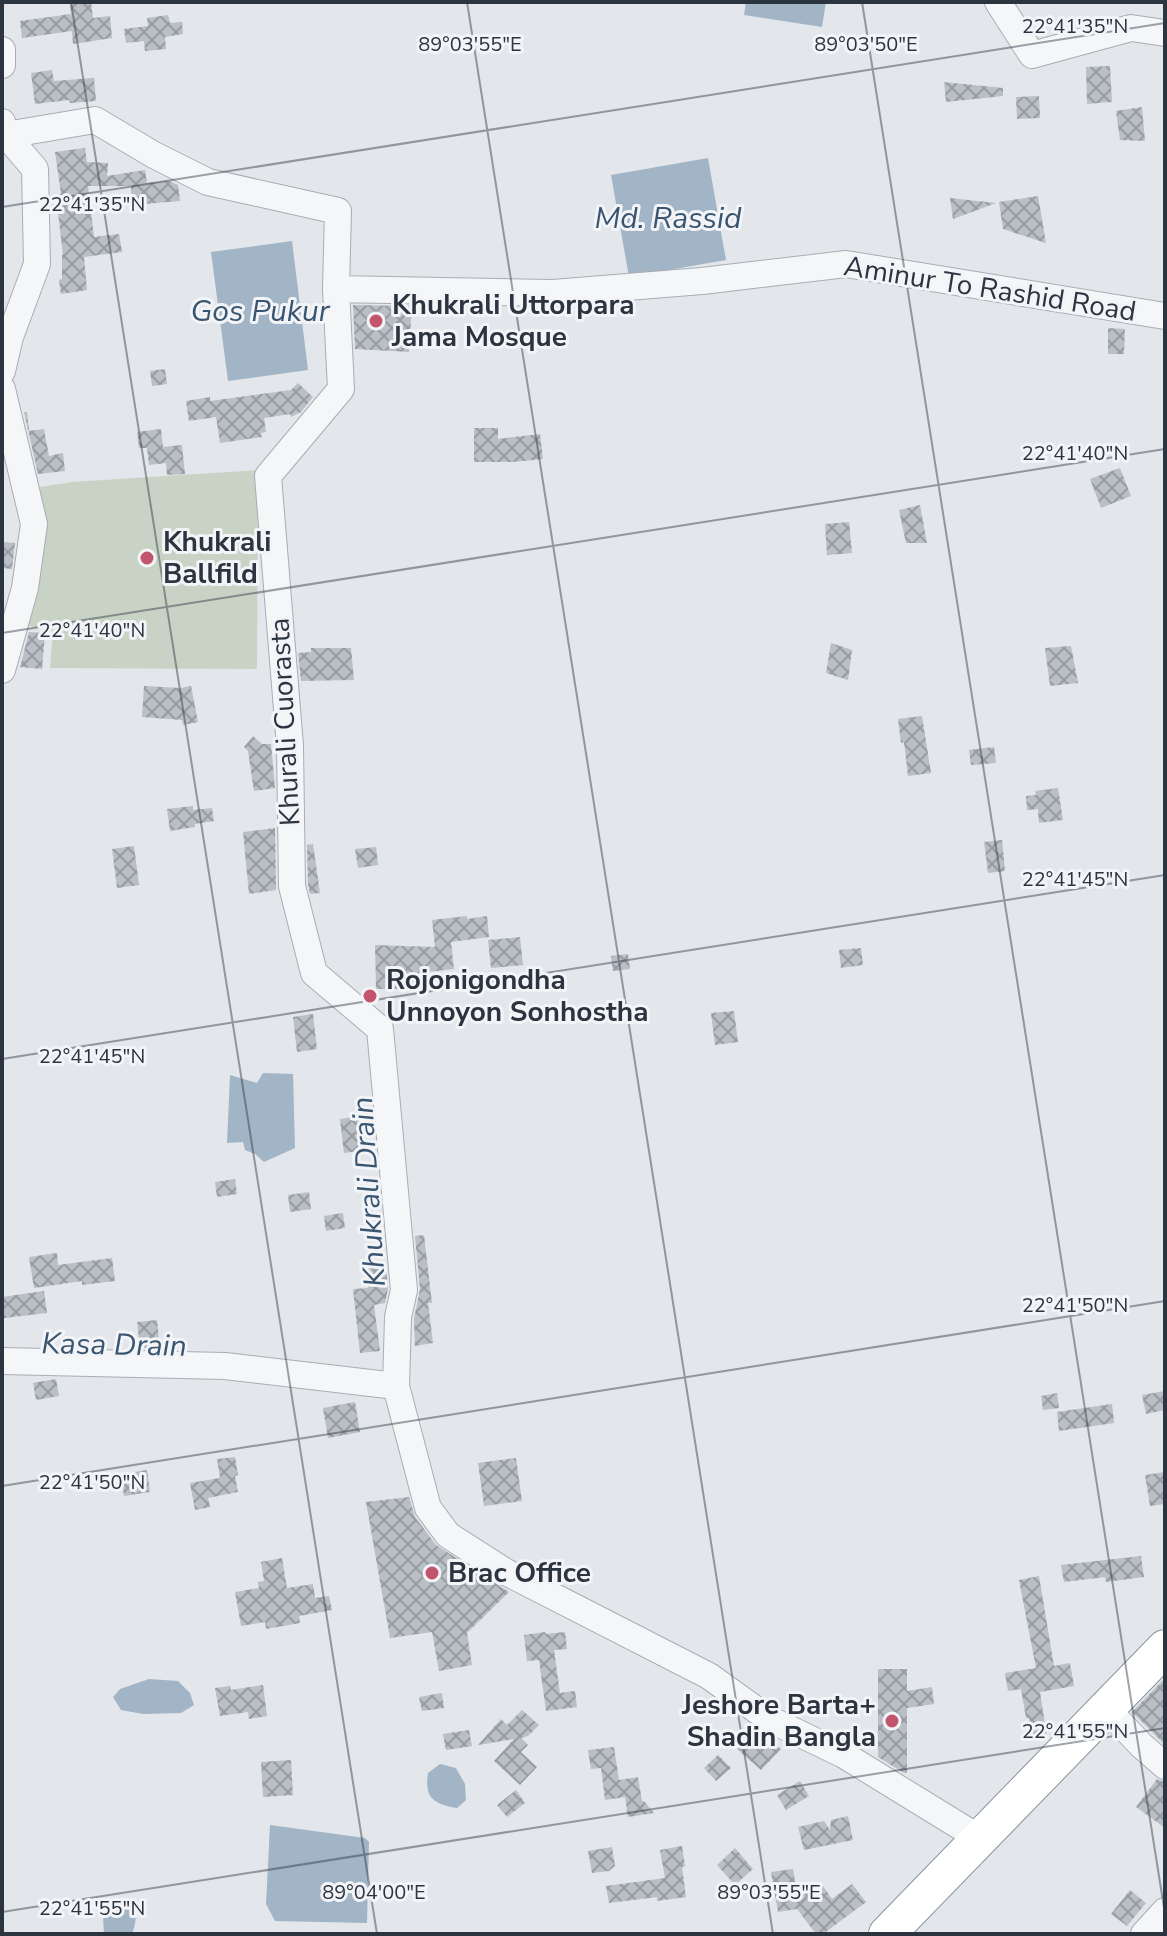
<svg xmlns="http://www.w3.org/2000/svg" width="1167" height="1936" viewBox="0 0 1167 1936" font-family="'Nunito Sans',sans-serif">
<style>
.garden{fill:#c9d3c5}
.water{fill:#a1b5c6}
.building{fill:url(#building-cross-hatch)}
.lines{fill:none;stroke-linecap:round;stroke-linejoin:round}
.tertiary-casing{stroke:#a8adb4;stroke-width:28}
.trunk-casing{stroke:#8b949f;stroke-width:38}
.tertiary{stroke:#f5f6f8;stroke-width:26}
.trunk{stroke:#fff;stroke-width:36}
.ticks{fill:none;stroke:#2c3440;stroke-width:2;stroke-opacity:0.45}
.poi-dot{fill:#c2546b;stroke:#f2f4f7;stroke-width:3}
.labels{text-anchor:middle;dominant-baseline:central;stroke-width:6;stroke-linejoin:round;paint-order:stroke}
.street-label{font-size:28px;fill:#2c3440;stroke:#f2f4f7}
.poi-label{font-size:28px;font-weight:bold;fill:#2c3440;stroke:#f2f4f7;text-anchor:start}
.water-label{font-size:30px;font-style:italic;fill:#3a5570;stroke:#f2f4f7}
.ticks-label{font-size:20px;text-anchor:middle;fill:#2c3440;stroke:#f2f4f7;stroke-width:6;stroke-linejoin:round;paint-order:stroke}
</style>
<defs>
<pattern id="building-cross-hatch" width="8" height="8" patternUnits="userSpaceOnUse" patternTransform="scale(2)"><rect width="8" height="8" fill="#babfc6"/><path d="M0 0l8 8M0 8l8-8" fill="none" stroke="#979ca2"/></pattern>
</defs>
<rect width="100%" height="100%" fill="#e3e6ea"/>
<path class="garden" d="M258 470 257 669 50 668 53 632 23 624 34 488 72 482Z"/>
<path class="water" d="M746 2H826L822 27 744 15Z
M708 158 726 260 629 277 611 175Z
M292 241 308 370 228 381 211 252Z
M263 1073 293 1074 295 1148 264 1162 255 1154 245 1150 243 1142 227 1143 230 1075 257 1083Z
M149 1679 178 1681 190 1693 194 1705 181 1713 143 1714 121 1710 113 1697 120 1689Z
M440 1764 456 1768 465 1784 466 1800 457 1808C434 1804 424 1798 428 1773Z
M270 1825 365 1838 369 1842 367 1923 275 1921 266 1904Z
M128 1902 134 1904C137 1915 136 1923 132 1934H104L103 1916 106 1907Z"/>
<path class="building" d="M70 2H91L93 18 110 16 112 38 73 44 72 31 22 38 20 21 71 14Z
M168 15 170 23 182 22 183 34 165 37 166 49 145 51 144 41 126 43 124 29 148 26 147 18Z
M1110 66 1112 102 1087 104 1086 67Z
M52 70 54 81 94 78 96 101 70 103 69 100 35 104 31 73Z
M944 82 1003 88V96L946 102Z
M1039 96 1040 118 1017 119 1016 97Z
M1142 107 1145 141 1120 140 1116 111Z
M85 148 87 162 108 163 107 176 145 170 147 183 169 181 178 185 180 201 132 205 131 186H88L94 237 119 234 122 252 84 257 87 290 61 294 59 280 62 279V255H63L56 195 61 194 55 152Z
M1038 196 1046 243 1003 229 999 202Z
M950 198 996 203 953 219Z
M353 305 412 306 409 352 355 349Z
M1108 328 1125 329 1124 354H1108Z
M165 369 167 384 152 386 150 371Z
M298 383 313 397 301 412 291 417 290 414 264 418 266 432 261 433 262 437 220 443 216 417 189 421 186 401 210 397V401L291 390Z
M24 412H27L29 431 44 429 49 456 63 453 65 471 38 474Z
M474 428H498V439L540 434 543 459 513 462H474Z
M161 429 163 447 182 445 185 474 167 475 166 463 149 465 147 448H139L137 432Z
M1120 468 1131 496 1101 508 1090 479Z
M920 505 927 543H906L899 510Z
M849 522 852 553 827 555 825 524Z
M4 542 15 543 12 569 2 568Z
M29 632 45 633 42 669 20 667Z
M831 643 852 650 848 680 826 673Z
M1071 646 1078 683 1050 686 1045 648Z
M311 648H351L354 680 301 681 298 653 311 652Z
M144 686 181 688 191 686 198 722 183 725 182 720 142 717Z
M922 716 931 773 908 776 904 742 901 743 898 719Z
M253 736 262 744H271L275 788 254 791 248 751 244 747Z
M994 747 996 763 971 765 969 750Z
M1058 788 1063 820 1039 823 1038 809 1027 810 1026 796 1036 795 1035 791Z
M193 806V810L212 808 214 821 195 824V827L170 831 167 809Z
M275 828 276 890 249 894 243 832Z
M1002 840 1005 871 988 873 984 842Z
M313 844 320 893 310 894 308 884 307 845Z
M134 846 139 885 117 888 112 849Z
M376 847 378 865 358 868 355 849Z
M467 916V919L487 916 489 937 451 942 454 969 419 973 417 989H376L375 945 435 947 432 920Z
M520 937 523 965 491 968 488 940Z
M861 948 863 965 841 968 839 950Z
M628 954 630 969 613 971 611 956Z
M734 1011 738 1042 715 1045 711 1013Z
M313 1014 317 1049 297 1052 293 1017Z
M362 1116 366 1150 344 1153 340 1119Z
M235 1179 237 1194 217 1197 215 1182Z
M309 1192 311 1209 290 1212 288 1195Z
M343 1213 345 1228 326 1231 324 1216Z
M424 1235 432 1303H428L433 1343 415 1346 414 1319 420 1289 415 1236Z
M57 1253 58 1265 112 1258 115 1281 82 1285V1281L34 1288 29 1257Z
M386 1266 388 1289 385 1303 374 1305 380 1351 360 1353 353 1289 368 1288 365 1269Z
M44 1291 47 1313 4 1318 2 1297Z
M157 1320 160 1349 140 1348 137 1322Z
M56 1379 59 1396 36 1400 33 1383Z
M1165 1391V1410L1146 1414 1142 1395Z
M1057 1393 1059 1408 1043 1410 1041 1396Z
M355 1402 360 1432 328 1438 323 1408Z
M1112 1404 1114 1423 1059 1431 1057 1412Z
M235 1457 238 1475 235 1476 238 1492 208 1498 210 1507 195 1510 190 1483 220 1478 217 1459Z
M516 1458 522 1501 484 1506 478 1463Z
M147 1470 150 1492 124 1496 121 1474Z
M1165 1472V1504L1150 1506 1145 1475Z
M409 1497 415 1517 436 1545 509 1592 467 1633 472 1665 439 1671 432 1632 390 1638 366 1502Z
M1141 1556 1144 1577 1106 1582 1105 1577 1064 1582 1061 1565Z
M282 1558 287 1588 313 1584 315 1598 329 1596 332 1610 299 1616 300 1623 266 1629 265 1622 241 1626 235 1592 259 1588 258 1582 264 1581 261 1562Z
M1039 1576 1054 1666 1070 1663 1074 1686 1040 1692 1047 1738 1033 1740 1029 1718H1026L1021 1689 1008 1691 1005 1673 1036 1668 1019 1580Z
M545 1632 546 1634 565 1632 567 1649 554 1650 560 1693 575 1691 577 1707 546 1711 539 1660 527 1661 524 1635Z
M878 1669H907V1691L932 1687 934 1704 907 1708V1773H904L878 1757Z
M1165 1678V1745L1132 1712Z
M263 1685 267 1716 249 1719 248 1712 220 1716 215 1688 230 1686 231 1690Z
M442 1693 444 1708 422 1711 419 1697Z
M522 1710 539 1725 528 1736 521 1738 528 1745 521 1752 537 1767 520 1785 494 1761 514 1739 478 1745 501 1719 507 1725Z
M755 1729 781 1749 761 1770 737 1749Z
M469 1730 472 1746 446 1750 443 1734Z
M614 1747 619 1780 638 1777 642 1801H644L654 1813 628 1817 625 1797 605 1800 601 1768 591 1769 588 1750Z
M718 1755 731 1768 716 1781 704 1768Z
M291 1760 293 1795 263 1797 261 1762Z
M1157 1779 1165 1782V1828L1136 1807Z
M800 1781 809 1796 786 1810 777 1795Z
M516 1790 525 1803 507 1817 497 1805Z
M848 1816 853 1840 804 1850 798 1827 824 1821 830 1830 831 1820Z
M682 1846 685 1866 682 1867 686 1897 657 1901V1897L609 1903 606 1886 665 1878 660 1850Z
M612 1847 615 1866 609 1871 592 1873 588 1851Z
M735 1848 753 1869 735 1885 717 1865Z
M793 1869 798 1899 820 1882 832 1899 852 1884 866 1902 823 1934H816L797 1909 778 1912 771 1872Z
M1130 1890 1146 1903 1127 1926 1111 1914Z"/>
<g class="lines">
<g class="tertiary-casing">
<path id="tertiary" d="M998 2 1032 55 1131 28 1165 33
M2 50V65
M2 122 6 135 95 120 154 155 208 182 338 211 336 289 341 389 268 476 290 746 292 886 314 973 380 1029 404 1290 398 1317 396 1386
M2 135H6L35 169 37 264 10 337 2 371
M336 289 553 293 702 281 846 264 1165 316
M2 389 34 524 25 588 2 670
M2 1361 225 1366 396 1386 428 1508 448 1535 506 1572 709 1676 769 1719 844 1755 979 1838
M1106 1708 1141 1745 1165 1766
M1144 1934 1165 1911"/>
</g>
<g class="trunk-casing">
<path id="trunk" d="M887 1934 1165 1648"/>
</g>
<use href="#tertiary" class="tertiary"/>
<use href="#trunk" class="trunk"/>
</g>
<path class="ticks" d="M71 2 377 1934M467 2 773 1934M862 2 1165 1914M2 207 1165 23M2 633 1165 449M2 1059 1165 875M2 1486 1165 1301M2 1912 1165 1728"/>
<g class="poi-dot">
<circle cx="376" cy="321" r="8"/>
<circle cx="147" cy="558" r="8"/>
<circle cx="370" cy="996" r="8"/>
<circle cx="432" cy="1573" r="8"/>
<circle cx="892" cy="1721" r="8"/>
</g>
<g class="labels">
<g class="street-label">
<text transform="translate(990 289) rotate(9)">Aminur To Rashid Road</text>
<text transform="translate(285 722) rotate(-93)">Khurali Cuorasta</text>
</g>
<g class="poi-label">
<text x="392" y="305">Khukrali Uttorpara<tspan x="392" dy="32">Jama Mosque</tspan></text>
<text x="163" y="542">Khukrali<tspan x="163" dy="32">Ballfild</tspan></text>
<text x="386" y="980">Rojonigondha<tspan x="386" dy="32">Unnoyon Sonhostha</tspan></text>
<text x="448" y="1573">Brac Office</text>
<text x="876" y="1705" text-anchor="end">Jeshore Barta+<tspan x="876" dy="32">Shadin Bangla</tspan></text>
</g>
<g class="water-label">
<text x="668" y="218">Md. Rassid</text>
<text x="260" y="311">Gos Pukur</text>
<text transform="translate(369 1192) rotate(-94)">Khukrali Drain</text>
<text transform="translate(114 1345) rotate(1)">Kasa Drain</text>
</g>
</g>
<g class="ticks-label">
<text x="1075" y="33">22°41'35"N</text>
<text x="470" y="51">89°03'55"E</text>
<text x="866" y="51">89°03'50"E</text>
<text x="92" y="211">22°41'35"N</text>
<text x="1075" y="460">22°41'40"N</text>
<text x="92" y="637">22°41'40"N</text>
<text x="1075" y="886">22°41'45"N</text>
<text x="92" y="1063">22°41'45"N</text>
<text x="1075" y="1312">22°41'50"N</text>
<text x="92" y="1489">22°41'50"N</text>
<text x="1075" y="1738">22°41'55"N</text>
<text x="374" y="1899">89°04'00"E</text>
<text x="769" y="1899">89°03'55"E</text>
<text x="92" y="1915">22°41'55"N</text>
</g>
<rect width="1167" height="1936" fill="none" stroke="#2c3440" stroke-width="8"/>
</svg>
